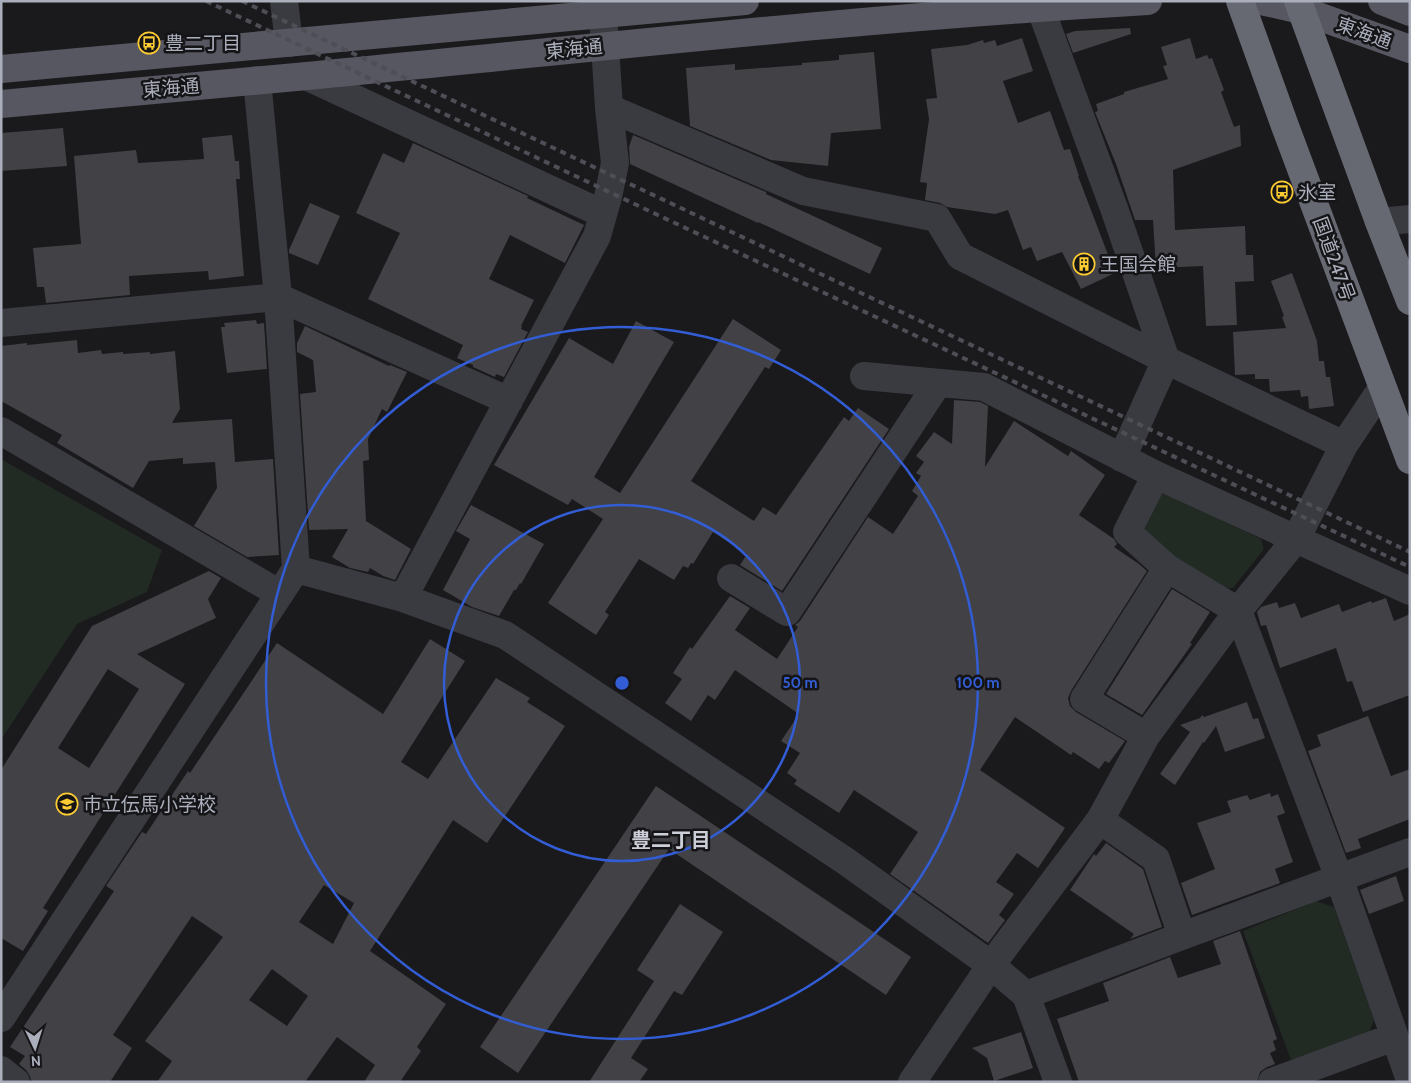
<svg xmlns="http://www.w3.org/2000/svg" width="1411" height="1083" viewBox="0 0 1411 1083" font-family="Cabin,'Noto Sans JP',sans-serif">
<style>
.green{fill:#212a23}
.building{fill:#414146;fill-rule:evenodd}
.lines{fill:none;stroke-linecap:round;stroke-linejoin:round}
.minor{stroke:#3a3b41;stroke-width:28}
.major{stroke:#565760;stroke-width:28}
.highway{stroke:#666872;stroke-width:28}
.rail{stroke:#4d4e56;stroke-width:4;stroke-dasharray:6 5;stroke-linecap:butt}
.ring{fill:none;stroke:#325dd4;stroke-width:2.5}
.labels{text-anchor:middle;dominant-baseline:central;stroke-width:5;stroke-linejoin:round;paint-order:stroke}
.street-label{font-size:19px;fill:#abafbc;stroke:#151417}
.poi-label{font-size:19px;fill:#abafbc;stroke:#151417;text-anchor:start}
.neighbourhood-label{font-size:20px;font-weight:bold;fill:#ccced8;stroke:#151417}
.centre{fill:#325dd4;stroke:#151417;stroke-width:2.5}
.ring-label{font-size:15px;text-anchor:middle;font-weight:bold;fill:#325dd4;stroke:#151417;stroke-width:5;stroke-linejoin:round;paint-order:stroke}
</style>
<rect width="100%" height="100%" fill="#1a191c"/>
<path class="green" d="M1 459 162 550 147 592 77 624 1 740Z
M1166 493 1261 539 1264 549 1233 588 1221 589 1140 535 1156 497Z
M1316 901 1334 907 1374 1020 1369 1033 1291 1060 1243 931Z"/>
<path class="building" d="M1130 28 1131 34 1073 53 1066 34 1075 31Z
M1022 38 1033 71 1003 81 1018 123 1050 111 1064 150 1070 149 1079 176H1078L1115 273 1081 289 1062 252 1037 261 1031 247 1023 250 1008 210 995 214 947 207 940 203 925 200 927 183 920 182 929 119 926 99 937 98 931 49 967 45 983 40 984 43 995 40 997 46Z
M1190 38 1196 59 1207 55 1209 59 1212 58 1224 90 1221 92 1234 127 1240 125 1241 146 1173 170 1175 230 1245 226 1246 255H1253L1254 281 1235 282 1237 325 1206 326 1203 266 1156 268 1153 220H1135L1116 164 1095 112 1098 111 1096 104 1124 94V92L1168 79 1163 66 1167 65 1161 47Z
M874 52 881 129 831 133 828 166 771 160 690 126 686 68 735 64V70L802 65V63L839 60V55Z
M63 128 67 166 1 171V133Z
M232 135 235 161H239L240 179H236L244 276 209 280 208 271 129 276 130 295 46 303 44 287H37L33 248 81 244 74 156 136 150 138 163 204 159 202 138Z
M633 135 766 192V194L882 248 870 274 758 222V223L630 164 629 147Z
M413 143 528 196 527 198 584 225 565 263 510 235 489 279 534 300 521 326H522L521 329 528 332 504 377 496 374 495 377 473 367V365L457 358 463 345 368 299 400 233 356 213 383 153 404 163Z
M310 203 340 216 318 265 289 253V250Z
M1292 273 1317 341 1319 361H1324L1326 377H1330L1334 406 1309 409 1308 396 1301 397 1300 390 1270 392 1269 379H1255V374L1235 375 1233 332 1286 328 1282 317 1284 316 1271 281Z
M733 319 781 350 769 369 765 367 691 481 754 521 763 507 776 515 844 417 849 421 858 408 889 429 782 591 740 565 747 554 713 532 693 564 691 563 688 568 683 566 674 580 639 559 605 612 609 615 596 635 548 603 603 519 572 499 568 505 494 465 569 338 613 364 636 321 674 342 594 477 620 493Z
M256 320 257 324 264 323 267 369 227 373 221 327H225L224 323Z
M305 326 389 366 390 365 407 372 387 412 382 409 368 439 369 460 363 461 366 521 411 549 395 580 383 576 370 568 368 572 350 568 332 557 348 529 309 530 300 394 316 392 313 360 297 352V343Z
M77 340 78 353 101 350 102 354 123 352V354L150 352V354L175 351 180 409 172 423 232 419 235 462 273 459 279 555 247 557 194 526 217 488 215 462 183 464V458L149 461 133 488 57 443 62 435 1 401V346L27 343V345Z
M954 400 980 402 988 406 985 467 1014 421 1068 456 1071 451 1105 475 1079 515 1114 539 1117 544 1114 547 1139 564 1147 571 1071 691 1068 698 1070 706 1076 712 1125 741 1109 763 1105 761 1099 769 1073 752 1071 755 1015 717 980 770 1065 828 1038 868 1017 853 996 882 1014 894 999 915 1005 920 988 943 890 874 918 832 854 790 839 813 794 784 797 780 787 773 800 753 781 741 799 714 735 670 715 700 708 695 691 721 665 703 682 679 673 673 690 647 692 649 730 596 750 608 735 630 777 659 798 627 795 625 800 621 868 517 893 534 918 496 912 491 921 476 916 473 924 462 916 456 934 432 952 444Z
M471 505 544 544 521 584 520 583 516 590H514L499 616 472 607 443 590 470 539 456 531Z
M209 571 221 578 208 599 216 618 137 654 185 684 43 908 48 911 23 951 1 938V770L92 626ZM108 669 139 689 89 768 58 748Z
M1172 589 1210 612 1190 643 1192 644 1142 715 1106 694Z
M1386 598 1394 621 1410 614V695L1363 712 1352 681 1347 682 1336 648 1280 668 1266 625 1261 626 1257 612 1261 607 1277 602 1279 608 1295 603 1301 618 1339 604 1342 612 1371 601 1372 603Z
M430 639 465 661 401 762 428 779 496 678 530 698 527 702 565 726 487 843 453 820 370 951 446 1004 417 1047 421 1051 400 1082H364L375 1065 337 1037 305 1082H157L172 1061 145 1041 223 937 192 916 113 1035 132 1048 110 1082H33L31 1080 30 1076 26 1070 19 1064 25 1056 10 1047 114 891 106 886 142 832 146 834 188 771 190 773 277 643 383 714ZM324 885 354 903 333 944 299 922ZM272 969 308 996 287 1026 249 1000Z
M1247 702 1253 719 1258 718 1265 738 1225 752 1216 726 1204 743 1203 742 1175 785 1160 774 1190 732 1180 725 1200 718 1202 715 1204 717Z
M1368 716 1391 776 1410 769V819L1358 839 1361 848 1346 853 1308 751 1321 746 1317 735Z
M656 786 911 957 886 995 669 849 518 1073 480 1047Z
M1270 793 1271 797 1278 794 1285 813 1277 816 1293 862 1275 869 1280 883 1192 915 1181 883 1215 869 1197 823 1231 812 1227 801 1247 795 1250 800Z
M1106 843 1143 869 1162 927 1130 939 1134 934 1070 890 1094 854 1096 856Z
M1396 876 1404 901 1369 914 1360 890Z
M680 904 723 932 682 995 674 991 631 1058 648 1069 639 1082H589L654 981 637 970Z
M1240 931 1277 1039 1273 1041 1276 1050 1270 1053 1275 1064 1267 1067 1260 1072 1257 1082H1079L1057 1019 1109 1001 1103 983 1170 957 1178 978 1221 964 1213 941Z
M1021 1032 1033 1068 994 1081 987 1058 972 1048Z"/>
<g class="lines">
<path class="minor" d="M284 1 289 43
M1040 7 1115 211 1166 360 1122 458
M603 14 609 108 803 191 937 218 960 256 1166 360 1344 445
M306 76 603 214
M1379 222 1410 219
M1 323 278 297 509 401
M864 376 984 387 1156 475 1410 591
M1 431 280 594
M1156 475 1127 532 1167 568 1238 611 1339 878 1410 1080
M296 569 403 598 505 635 844 860 991 965 1026 995 1058 1082
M731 578 787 612 938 383
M403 598 597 236 608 197 615 163 609 108
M1146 736 1084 699 1167 568
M1100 820 1156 859 1182 936
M1026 995 1182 936 1410 852
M1 1018 296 569 278 297 257 80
M1 1070 16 1082
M912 1082 991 965 1100 820 1146 736 1238 611 1296 539 1344 445 1382 388
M1272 1082 1394 1037"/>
<path class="major" d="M1261 1 1301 10 1410 49
M1382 1 1410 12
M1 69 745 1
M1 104C103 95 205 86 307 76 587 49 867 17 1148 1"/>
<path class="highway" d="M1240 1 1285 126 1410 460
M1298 1 1379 222 1410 301"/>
<path class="rail" d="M206 1 662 217 1410 567
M242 1 1410 552"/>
</g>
<g class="ring">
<circle cx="622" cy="683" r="178"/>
<circle cx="622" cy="683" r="356"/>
</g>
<defs>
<g id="bus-ring" transform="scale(1.125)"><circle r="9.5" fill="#151417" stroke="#fbcb32" stroke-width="1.5"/><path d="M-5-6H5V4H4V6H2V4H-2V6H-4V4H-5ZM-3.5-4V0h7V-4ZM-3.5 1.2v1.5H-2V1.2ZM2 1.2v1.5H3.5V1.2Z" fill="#fbcb32"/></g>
<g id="building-ring" transform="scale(1.125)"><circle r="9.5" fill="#151417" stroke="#fbcb32" stroke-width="1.5"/><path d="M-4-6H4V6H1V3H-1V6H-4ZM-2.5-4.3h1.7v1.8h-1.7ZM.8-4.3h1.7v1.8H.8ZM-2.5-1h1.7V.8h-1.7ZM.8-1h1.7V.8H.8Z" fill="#fbcb32"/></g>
<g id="school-ring" transform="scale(1.125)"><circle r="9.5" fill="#151417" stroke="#fbcb32" stroke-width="1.5"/><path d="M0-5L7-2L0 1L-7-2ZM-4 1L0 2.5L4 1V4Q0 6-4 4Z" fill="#fbcb32"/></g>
</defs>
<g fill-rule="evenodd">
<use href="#bus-ring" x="149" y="43"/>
<use href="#bus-ring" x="1282" y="192"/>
<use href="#building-ring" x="1084" y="264"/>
<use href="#school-ring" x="67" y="804"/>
</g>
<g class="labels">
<g class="street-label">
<text transform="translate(1364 33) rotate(20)">東海通</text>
<text transform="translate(574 49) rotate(-6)">東海通</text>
<text transform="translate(171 88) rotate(-5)">東海通</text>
<text transform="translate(1334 259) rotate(70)">国道247号</text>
</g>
<g class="poi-label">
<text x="165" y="43">豊二丁目</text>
<text x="1298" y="192">氷室</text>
<text x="1100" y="264">王国会館</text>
<text x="83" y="804">市立伝馬小学校</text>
</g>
<g class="neighbourhood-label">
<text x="671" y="840">豊二丁目</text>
</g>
</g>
<circle cx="622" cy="683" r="8" class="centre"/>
<g class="ring-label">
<text x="800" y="688">50 m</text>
<text x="978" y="688">100 m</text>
</g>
<rect width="1411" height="1083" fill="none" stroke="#abafbc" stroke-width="5"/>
<g transform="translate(35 1048) rotate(176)" stroke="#151417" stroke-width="4" paint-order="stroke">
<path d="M0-4L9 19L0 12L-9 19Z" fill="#abafbc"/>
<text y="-8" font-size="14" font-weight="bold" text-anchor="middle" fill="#abafbc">N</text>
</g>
</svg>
